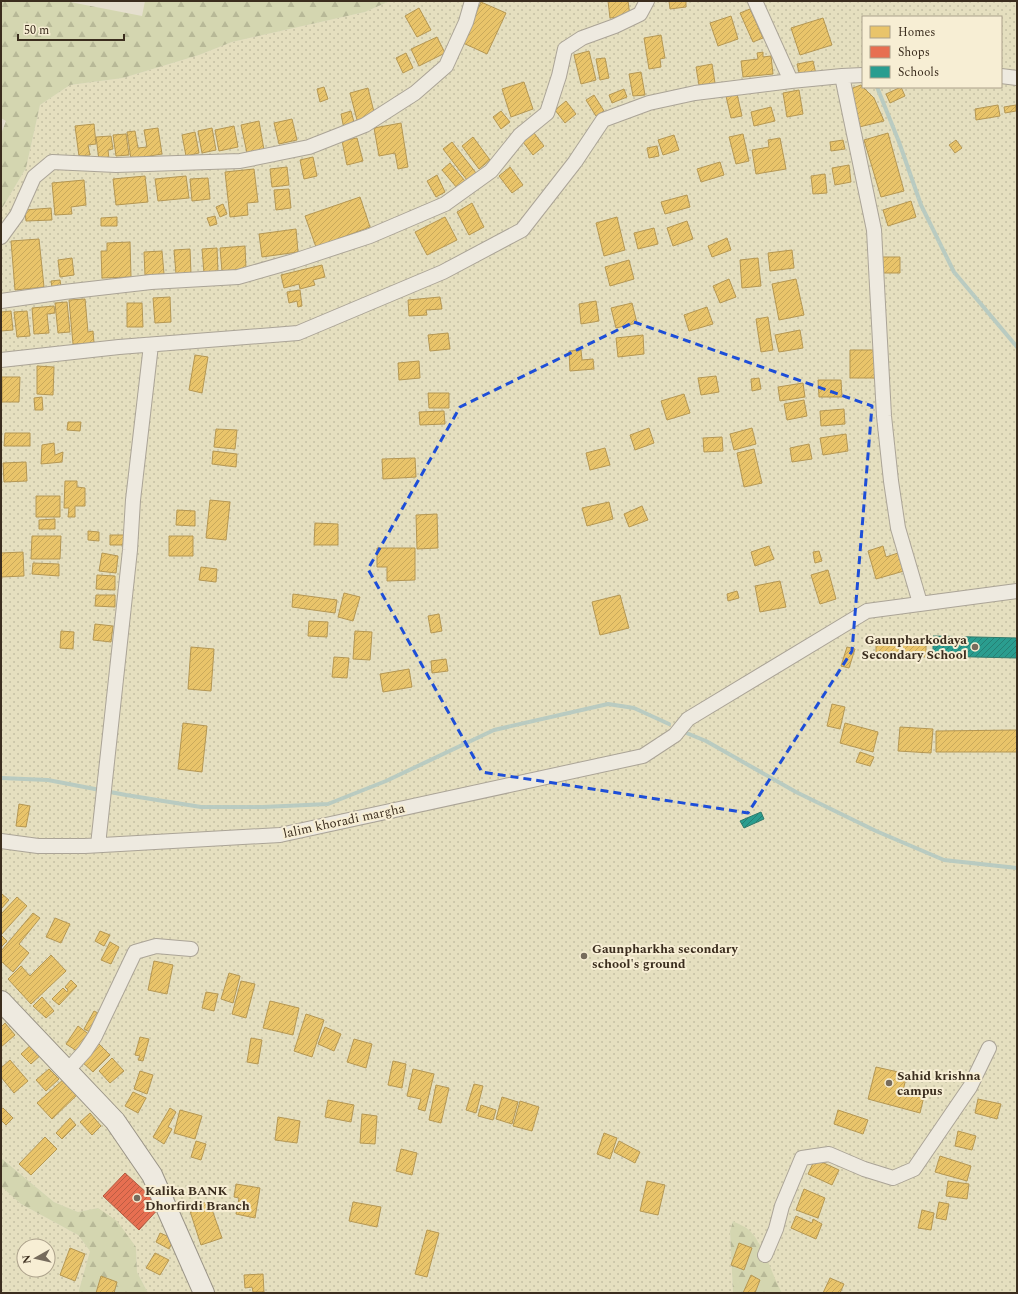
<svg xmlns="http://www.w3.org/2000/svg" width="1018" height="1294" viewBox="0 0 1018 1294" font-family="Spectral,serif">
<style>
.farmland{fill:url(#farmland-dots);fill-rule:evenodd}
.forest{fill:url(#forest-firs)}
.homes{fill:url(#homes-hatch);stroke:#b59753}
.shops{fill:url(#shops-hatch);stroke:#b35b42}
.schools{fill:url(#schools-hatch);stroke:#2f7b6d}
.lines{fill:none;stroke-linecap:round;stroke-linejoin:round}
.stream{stroke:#b9cbc1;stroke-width:4}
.street-casing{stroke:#aba497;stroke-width:16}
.secondary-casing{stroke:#9a9487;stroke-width:22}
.street{stroke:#eeeae0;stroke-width:14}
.secondary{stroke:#eeeae0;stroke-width:20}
.marked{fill:none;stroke:#1d4ed8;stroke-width:3;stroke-dasharray:8 5;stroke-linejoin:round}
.poi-dot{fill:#766b5c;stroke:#f7eed4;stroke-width:1.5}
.labels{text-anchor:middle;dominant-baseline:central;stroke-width:4;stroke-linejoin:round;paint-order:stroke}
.poi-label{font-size:13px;font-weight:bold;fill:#3b2d1e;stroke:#f7eed4;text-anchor:start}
.street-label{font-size:13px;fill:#3b2d1e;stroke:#f7eed4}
</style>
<defs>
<pattern id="farmland-dots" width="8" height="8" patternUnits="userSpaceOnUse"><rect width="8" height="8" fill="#e5dfbf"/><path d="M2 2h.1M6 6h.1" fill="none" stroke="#c5c0a4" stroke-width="1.8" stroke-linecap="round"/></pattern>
<pattern id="forest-firs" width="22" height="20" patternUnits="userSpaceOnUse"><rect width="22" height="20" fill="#d4d6b0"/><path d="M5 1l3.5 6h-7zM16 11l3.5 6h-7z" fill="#b7b897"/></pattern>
<pattern id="homes-hatch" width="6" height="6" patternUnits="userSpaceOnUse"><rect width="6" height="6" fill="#e9c46a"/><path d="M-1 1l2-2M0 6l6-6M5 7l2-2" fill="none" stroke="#c9a95b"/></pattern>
<pattern id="shops-hatch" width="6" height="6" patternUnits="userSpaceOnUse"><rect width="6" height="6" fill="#e76f51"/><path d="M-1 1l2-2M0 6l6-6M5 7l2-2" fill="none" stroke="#bc5c43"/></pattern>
<pattern id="schools-hatch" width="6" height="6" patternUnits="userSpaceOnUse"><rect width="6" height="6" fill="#2a9d8f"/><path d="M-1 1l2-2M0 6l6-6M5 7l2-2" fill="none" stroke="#258074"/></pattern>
</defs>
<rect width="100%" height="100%" fill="#e5dfce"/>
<path class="farmland" d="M390 1H1017V1293H782L773 1278 765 1255 733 1221 730 1231 733 1293H148L137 1272 136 1247 98 1208 78 1212 54 1202 1 1158V210L26 168 40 105 70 85 123 78 199 55 232 42 365 12ZM863 17H1001V87H863Z
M1 1185 21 1204 78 1235 90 1251 79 1290V1293H1ZM24 1246H48V1270H24Z"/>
<path class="forest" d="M1 1H65L142 16 145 1H390L365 12 232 42 199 55 123 78 70 85 40 105 26 168 1 210V134L6 121 1 118Z
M1 1158 54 1202 78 1212 98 1208 117 1221 136 1247 137 1272 148 1293H79V1290L90 1251 78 1235 21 1204 2 1187Z
M733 1221C738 1224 747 1227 751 1232 764 1246 772 1275 782 1293H733L730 1231Z"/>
<path class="homes" d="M608 1H628L630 16 610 18Z
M669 1H686V7L670 9Z
M481 2 506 13 487 54 463 43Z
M419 8 431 30 417 37 405 16Z
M750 9 763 38 753 42 740 13Z
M731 16 738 39 718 46 710 23Z
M823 18 832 45 800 55 791 28Z
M661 35 665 58 660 59 661 67 649 69 644 38Z
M437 37 445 53 419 66 411 49Z
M589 51 596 80 581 84 574 55Z
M763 52V57L771 56 773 74 743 77 741 61 758 59 757 53Z
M406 53 413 68 403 73 396 58Z
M605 58 609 78 600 80 596 59Z
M813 61 816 74 800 77 797 64Z
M712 64 715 83 699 85 696 67Z
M641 72 645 95 633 96 629 74Z
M524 82 533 109 511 117 502 89Z
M861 85 874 98 884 121 859 127 850 89Z
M324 87 328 99 320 102 317 89Z
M901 87 905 96 890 103 886 94Z
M368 88 375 116 357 120 350 93Z
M624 89 627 97 612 103 609 95Z
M799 90 803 114 787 117 783 93Z
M737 94 742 116 731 118 726 96Z
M594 95 604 111 596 116 586 100Z
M566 101 576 114 565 123 555 110Z
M998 105 1000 116 976 120 975 109Z
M1016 105V111L1005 113 1004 107Z
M771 107 775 121 754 126 751 112Z
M351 111 355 126 344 129 341 114Z
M501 111 510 122 501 129 493 117Z
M292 119 297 140 279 144 274 123Z
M259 121 264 150 247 153 241 125Z
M401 123 408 167 398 169 395 153 379 156 374 128Z
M94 124 96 144 88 145 90 155 79 156 75 126Z
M234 126 238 147 219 151 215 130Z
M158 128 162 154 131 159 127 132 135 131 138 148 147 147 144 130Z
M212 128 216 150 202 153 198 131Z
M195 132 199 153 186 156 182 135Z
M534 133 544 146 533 155 523 142Z
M888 133 904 191 881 197 864 140Z
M126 134 129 155 116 156 113 135Z
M743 134 749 161 736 164 729 137Z
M674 135 679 150 663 155 658 140Z
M111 136 113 149 108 150 109 159 99 160 96 137Z
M473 137 490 160 479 169 462 146Z
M357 138 363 161 347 165 342 141Z
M780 138 786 169 756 174 752 150 769 147 768 140Z
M843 140 845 149 831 151 830 142Z
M956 140 962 148 955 153 949 145Z
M452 142 476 173 467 180 443 149Z
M657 146 659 156 649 158 647 148Z
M313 157 317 176 304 179 300 160Z
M720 162 724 175 701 182 697 169Z
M450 163 465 181 457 188 442 170Z
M849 165 851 182 835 185 832 168Z
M287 167 289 185 272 187 270 169Z
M510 167 523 185 512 193 499 176Z
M254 169 258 202 247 203 248 215 230 217 225 172Z
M825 174 827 193 813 194 811 176Z
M437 175 445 192 436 197 427 181Z
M145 176 148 202 116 205 113 179Z
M186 176 189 198 158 201 155 179Z
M208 178 210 199 192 201 190 179Z
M84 180 86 205 71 207 72 214 55 215 52 183Z
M289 189 291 208 276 210 274 190Z
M687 195 690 207 665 214 661 202Z
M360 197 370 227 316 247 305 216Z
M911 201 916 217 888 226 883 210Z
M472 203 484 227 469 235 457 212Z
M223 204 227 214 220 217 216 207Z
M51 208 52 220 26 221 25 210Z
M215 216 217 224 210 226 207 218Z
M117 217V226H101V218Z
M445 217 457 240 427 255 415 232Z
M617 217 625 250 604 256 596 223Z
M687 221 693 239 673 246 667 228Z
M654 228 658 244 638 249 634 233Z
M296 229 298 252 262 257 259 234Z
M727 238 731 250 712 257 708 246Z
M39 239 44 287 15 290 11 241Z
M130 242 131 277 102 278 101 251H107V243Z
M245 246 246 269 222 271 220 248Z
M217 248 218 272 204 273 202 249Z
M190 249 191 274H176L174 250Z
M792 250 794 268 770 271 768 253Z
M162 251 164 274 145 275 144 252Z
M882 257H900V273H882Z
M72 258 74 275 60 277 58 260Z
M758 258 761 286 742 288 740 260Z
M629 260 634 279 610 286 605 267Z
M322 265 325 277 313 280 315 285 300 289 299 284 284 288 281 275Z
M729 279 736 297 720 303 713 286Z
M796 279 804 315 779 320 772 284Z
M60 280 61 286 52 287 51 281Z
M300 290 302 306 298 307 297 301 289 303 287 292Z
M170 297 171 322 155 323 153 298Z
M440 297 442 309 426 310 427 315 409 316 408 300Z
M85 299 88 332 93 331 94 343 73 344 69 300Z
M596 301 599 321 581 324 579 304Z
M67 302 70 332 58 333 55 303Z
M127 303H142L143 327H127Z
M632 303 637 323 616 328 611 308Z
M54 306 55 313 47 314 49 333 34 334 32 308Z
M707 307 713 324 689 331 684 315Z
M11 311 13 330 1 331V312Z
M27 311 30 336 17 337 14 312Z
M768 317 773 350 761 352 756 319Z
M800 330 803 348 779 352 775 335Z
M448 333 450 349 430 351 428 335Z
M643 335 644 354 618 357 616 338Z
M581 350 582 360 593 359 594 369 570 371 569 351Z
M850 350H877L878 378H850Z
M195 355 208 357 202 393 189 390Z
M419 361 420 378 399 380 398 363Z
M37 366 54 367 53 395 37 394Z
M716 376 719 392 701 395 698 378Z
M2 377H20L19 402H2Z
M759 378 761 389 752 391 751 379Z
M818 380H841L842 397H819Z
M803 383 805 397 780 401 778 387Z
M428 393H449V408H429Z
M684 394 690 413 667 420 661 401Z
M42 397 43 410H35L34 398Z
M804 400 807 416 787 420 784 404Z
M844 409 845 424 821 426 820 411Z
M444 411 445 424 420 425 419 412Z
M68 422H81L80 431 67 430Z
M649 428 654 443 635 450 630 435Z
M752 428 756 444 734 450 730 434Z
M216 429 237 430 235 449 214 447Z
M5 433H30V446H4Z
M846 434 848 451 823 455 820 438Z
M722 437 723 451 704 452 703 438Z
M54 443 55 455 63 452 62 462 41 464 42 445Z
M809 444 812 459 792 462 790 448Z
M605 448 610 465 590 470 586 453Z
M754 449 762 483 744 487 737 453Z
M213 451 237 454 236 467 212 464Z
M415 458 416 477 383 479 382 459Z
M26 462 27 481 4 482 3 463Z
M65 481H77V487L85 488V506H75V517H68L69 508H64Z
M36 496H60V517H36Z
M210 500 230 502 226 540 206 538Z
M609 502 613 519 587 526 582 508Z
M642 506 648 520 629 527 624 514Z
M177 510 195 511V526L176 525Z
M437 514 438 548 417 549 416 515Z
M55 519V529H39V520Z
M315 523 338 524V545H314Z
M88 531 99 532V541L88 540Z
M110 535H125V545H110Z
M32 536H61L60 559H31Z
M169 536H193V556H169Z
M769 546 774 559 755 566 751 552Z
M883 546 886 557 898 553 904 571 876 579 868 551Z
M377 548H415V580L387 581V567H377Z
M819 551 822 561 815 563 813 552Z
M23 552 24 576 1 577V553Z
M102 553 118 556 116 573 99 571Z
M33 563 59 564V576L32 574Z
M201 567 217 569 216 582 199 580Z
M828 570 836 599 820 604 811 575Z
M97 575 115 576V590L96 589Z
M780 581 786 607 760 612 755 586Z
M737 591 739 598 728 601 727 594Z
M344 593 360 597 353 621 338 617Z
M293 594 337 600 335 613 292 607Z
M96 595H115V607L95 606Z
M620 595 629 628 600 635 592 602Z
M439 614 442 631 431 633 428 616Z
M309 621 328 622 327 637 308 636Z
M95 624 113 626 111 642 93 640Z
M61 631 74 632 73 649 60 648Z
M355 631 372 632 370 660 353 659Z
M876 638 926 639V657L876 656Z
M191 647 214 649 211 691 188 689Z
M847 647 855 649 849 668 841 666Z
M334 657 349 658 347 678 332 677Z
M446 659 448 671 432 673 431 661Z
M409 669 412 687 383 692 380 674Z
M832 704 845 707 840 729 827 726Z
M183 723 207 726 202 772 178 769Z
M845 723 878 732 873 752 840 743Z
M900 727 933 729 931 753 898 751Z
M1017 730V752H936V731Z
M860 752 874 757 870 766 856 762Z
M19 804 30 806 26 827 16 826Z
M2 894 9 900 1 909V895Z
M17 897 27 906 1 935V914Z
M33 913 40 918 19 944 29 953 13 972 1 961V951Z
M55 918 70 924 61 943 46 937Z
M100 931 110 935 104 946 95 941Z
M1 935 7 941 1 947Z
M110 942 119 947 111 964 101 960Z
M51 955 66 971 31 1004 8 979 21 966 30 976Z
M154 961 173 965 167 994 148 990Z
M229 973 240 976 233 1003 221 999Z
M71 980 77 986 59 1005 52 999 63 988 67 992 68 990 65 987Z
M241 981 255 984 246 1018 232 1014Z
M206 992 218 994 214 1011 202 1008Z
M42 997 54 1011 46 1018 33 1006Z
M270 1001 299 1008 293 1035 263 1028Z
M94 1011 102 1015 92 1033 84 1029Z
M306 1014 324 1020 312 1057 294 1051Z
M5 1023 15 1035 1 1047V1027Z
M78 1026 91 1036 80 1053 66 1044Z
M325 1027 341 1034 334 1051 318 1044Z
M140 1037 149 1039 143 1061 138 1060 140 1056 135 1055Z
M251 1038 262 1040 258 1064 247 1062Z
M354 1039 372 1044 366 1068 347 1062Z
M33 1043 43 1053 31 1064 21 1054Z
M98 1043 110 1055 93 1072 81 1061Z
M112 1058 124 1071 110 1083 99 1071Z
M10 1060 28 1081 14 1093 1 1077V1068Z
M393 1061 406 1064 402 1088 388 1085Z
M876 1067 907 1074 903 1091 924 1096 920 1113 868 1099Z
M49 1069 59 1079 46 1091 36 1080Z
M413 1069 434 1074 425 1111 418 1109 421 1099 407 1096Z
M140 1071 153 1075 147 1094 134 1089Z
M65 1078 79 1093 52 1119 37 1103Z
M474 1084 483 1086 476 1113 466 1110Z
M436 1085 449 1088 441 1123 429 1120Z
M133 1092 146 1098 138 1113 125 1106Z
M502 1097 518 1102 512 1124 496 1119Z
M978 1099 1001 1104 997 1119 975 1113Z
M328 1100 354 1105 351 1122 325 1117Z
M520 1101 539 1107 532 1131 513 1126Z
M481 1105 496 1110 493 1120 478 1116Z
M3 1108 13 1118 6 1125 1 1120V1109Z
M170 1108 176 1112 168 1127 172 1129 164 1144 153 1137Z
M180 1110 202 1116 195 1139 174 1133Z
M838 1110 868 1120 863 1134 834 1124Z
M90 1113 101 1126 92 1135 80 1122Z
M362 1114 377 1116 375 1144 360 1143Z
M278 1117 300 1121 297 1143 275 1140Z
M70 1118 76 1125 62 1139 56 1133Z
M958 1131 976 1136 972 1150 955 1146Z
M604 1133 617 1138 610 1159 597 1154Z
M45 1137 57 1149 31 1175 19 1164Z
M196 1141 206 1144 201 1160 191 1157Z
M619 1141 640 1152 635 1163 614 1152Z
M401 1149 417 1153 412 1175 396 1171Z
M940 1156 971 1166 967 1181 935 1172Z
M815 1159 839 1170 832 1185 808 1174Z
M647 1181 665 1185 658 1215 640 1211Z
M948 1181 969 1184 967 1199 946 1196Z
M236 1184 260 1188 255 1218 236 1214 239 1198 234 1197Z
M804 1189 825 1198 818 1218 796 1210Z
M209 1201 222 1238 201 1245 189 1208Z
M353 1202 381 1207 377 1227 349 1221Z
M939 1202 949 1204 946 1220 936 1218Z
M922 1210 934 1213 931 1230 918 1228Z
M796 1216 812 1223 813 1219 822 1224 816 1239 791 1228Z
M427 1230 439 1233 427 1277 415 1274Z
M160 1233 174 1239 169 1249 156 1242Z
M739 1243 752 1248 744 1270 731 1265Z
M70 1248 85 1254 75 1281 60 1275Z
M155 1253 169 1260 160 1275 146 1268Z
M263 1274 264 1292H253L252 1287 245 1288 244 1275Z
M751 1275 760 1280 755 1293H743Z
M101 1276 117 1282 114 1293H96Z
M830 1278 844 1284 840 1293H823Z"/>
<path class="shops" d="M125 1173 161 1206 139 1230 103 1196Z"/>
<path class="schools" d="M933 636 1017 638V658L933 656Z
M761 812 764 819 744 828 740 821Z"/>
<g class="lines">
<path class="stream" d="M877 87 899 142 921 205 954 272 1017 347
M684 732 706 741 796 792 876 831 944 860 1017 868
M1 778 48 780 126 795 201 807H263L328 804 386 781 494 730 608 704 634 708 669 724"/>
<g class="street-casing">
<path id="street" d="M755 1 791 81 842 76 874 230 884 416 891 481 898 528 920 603
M842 76 863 75
M1001 76 1017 78
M1 237 17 215 34 177 52 162 116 165 240 161 309 147 365 125 415 93 446 66 466 22 472 1
M1 301 64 292 151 282 238 277 294 261 370 236 445 204 491 171 520 135 547 113 559 76 565 49 582 38 615 26 640 14 647 1
M1 360 119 347 298 333 443 272 522 230 575 162 603 120 649 103 695 93 791 81
M1 841 38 846H85L280 835 643 756 675 735 688 719 867 611 1017 591
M98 845 130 550 133 500 151 345
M68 1070 85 1051 95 1036 135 952 156 946 191 949
M765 1255 776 1229 782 1206 802 1158 829 1154 864 1169 893 1178 914 1169 970 1087 989 1048"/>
</g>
<g class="secondary-casing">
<path id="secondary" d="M1 1001 115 1121 152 1175 204 1293"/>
</g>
<use href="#street" class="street"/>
<use href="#secondary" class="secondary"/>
</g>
<path class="marked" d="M634 322 872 406 852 651 748 813 482 772 368 569 460 407Z"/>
<g class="poi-dot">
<circle cx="975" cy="647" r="4"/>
<circle cx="584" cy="956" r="4"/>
<circle cx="889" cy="1083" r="4"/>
<circle cx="137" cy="1198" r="4"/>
</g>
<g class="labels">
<g class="poi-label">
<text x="967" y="640" text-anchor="end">Gaunpharkodaya<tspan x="967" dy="15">Secondary School</tspan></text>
<text x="592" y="949">Gaunpharkha secondary<tspan x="592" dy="15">school's ground</tspan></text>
<text x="897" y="1076">Sahid krishna<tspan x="897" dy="15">campus</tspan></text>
<text x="145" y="1191">Kalika BANK<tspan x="145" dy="15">Dhorfirdi Branch</tspan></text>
</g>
<g class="street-label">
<text transform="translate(344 821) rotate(-12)">lalim khoradi margha</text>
</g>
</g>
<rect width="1018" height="1294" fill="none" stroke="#3b2d1e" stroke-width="4"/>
<rect x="862" y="16" width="140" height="72" fill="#f7eed4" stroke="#aca18b"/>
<rect x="870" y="26" width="20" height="12" fill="#e9c46a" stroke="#aca18b"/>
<text x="898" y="36" font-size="12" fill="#3b2d1e">Homes</text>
<rect x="870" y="46" width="20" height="12" fill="#e76f51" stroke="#aca18b"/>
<text x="898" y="56" font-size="12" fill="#3b2d1e">Shops</text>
<rect x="870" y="66" width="20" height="12" fill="#2a9d8f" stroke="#aca18b"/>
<text x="898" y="76" font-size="12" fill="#3b2d1e">Schools</text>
<g transform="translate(36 1258) rotate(262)"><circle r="19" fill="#f7eed4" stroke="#aca18b"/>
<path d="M0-3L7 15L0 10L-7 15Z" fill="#766b5c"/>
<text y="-6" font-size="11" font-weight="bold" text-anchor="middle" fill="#3b2d1e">N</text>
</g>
<path d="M18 34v6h106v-6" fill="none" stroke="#3b2d1e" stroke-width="2"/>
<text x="24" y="34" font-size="12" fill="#3b2d1e" stroke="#f7eed4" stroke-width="3" paint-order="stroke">50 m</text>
</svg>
